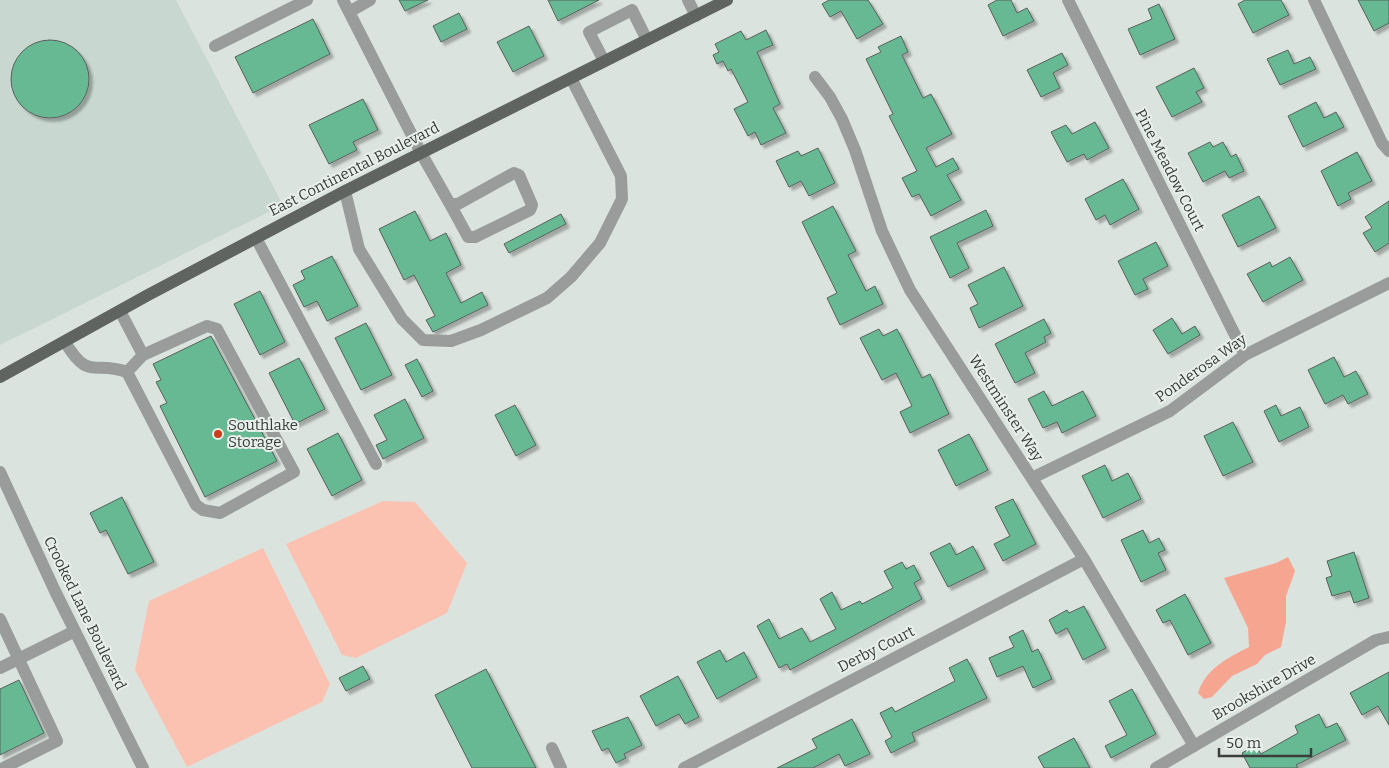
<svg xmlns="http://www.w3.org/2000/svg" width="1389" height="768" viewBox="0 0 1389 768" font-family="Bitter,serif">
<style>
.built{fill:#c8d7cf}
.green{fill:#fbc2b2}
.water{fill:#f6a690}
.building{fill:#66b992;stroke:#59605c;filter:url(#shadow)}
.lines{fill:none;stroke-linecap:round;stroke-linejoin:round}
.minor{stroke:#999c9b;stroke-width:12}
.major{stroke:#5f6461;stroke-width:12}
.poi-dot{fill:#c83f19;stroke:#e8f0ec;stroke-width:2}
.labels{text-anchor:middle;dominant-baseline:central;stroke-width:4;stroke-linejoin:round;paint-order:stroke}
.street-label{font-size:15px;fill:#3a3d3b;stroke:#e8f0ec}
.poi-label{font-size:15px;fill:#3a3d3b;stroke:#e8f0ec;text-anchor:start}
</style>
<defs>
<filter id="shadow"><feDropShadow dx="3.5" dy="3.5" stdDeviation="1" flood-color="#0004"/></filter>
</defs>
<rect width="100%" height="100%" fill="#dbe3de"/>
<path class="built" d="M0 0H176L283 205 0 345Z"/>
<path class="green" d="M383 501 415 502 467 563 447 613 356 658 342 655 286 544Z
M263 548 330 684 322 702 187 767 135 670 149 601Z"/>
<path class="water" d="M1288 557 1295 571 1286 596V622L1281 647 1265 655 1257 664 1232 676 1212 697 1204 699 1198 693C1206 668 1228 658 1249 647L1248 628 1224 578 1276 563Z"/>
<path class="building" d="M399 0H428L405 11Z
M548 0H599L558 21Z
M829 0H868L883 24 857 39 841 11 830 17 822 4Z
M997 0H1011L1017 13 1027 8 1034 21 1003 36 988 5Z
M1245 0H1281L1289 15 1253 33 1238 4Z
M1358 0H1389V23L1374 31Z
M1159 4 1175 39 1140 55 1128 29 1152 19 1148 9Z
M459 13 467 29 441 42 433 26Z
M313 19 330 54 253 93 235 57Z
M529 26 544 56 513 72 497 42Z
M766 30 773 45 757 52 780 104 773 108 786 133 761 145 755 132 748 136 734 109 748 102 731 69 728 71 723 61 717 64 713 55 719 52 715 44 741 31 746 40Z
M901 36 908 52 902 55 923 98 931 94 952 134 926 148 936 167 953 158 959 169 947 175 961 200 931 216 919 194 912 197 902 178 917 171 889 116 893 114 866 59 881 52 878 47Z
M11 79a39 39 0 1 1 78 0a39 39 0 1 1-78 0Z
M1288 50 1294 64 1310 57 1316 69 1280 85 1267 59Z
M1062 53 1068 65 1053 73 1060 88 1041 97 1027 70Z
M1194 68 1204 88 1196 92 1202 102 1172 117 1156 87Z
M363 99 378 130 353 142 357 150 329 164 309 125Z
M1316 102 1324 118 1336 112 1344 127 1303 147 1288 116Z
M1095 122 1109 148 1087 160 1084 154 1067 162 1051 132 1066 125 1072 134Z
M1210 142 1213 147 1223 142 1231 157 1236 154 1244 171 1229 178 1225 171 1203 182 1188 153Z
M818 148 835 183 809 196 801 181 789 187 776 161 798 151 801 156Z
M1357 152 1372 181 1348 193 1351 199 1338 206 1321 171Z
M1123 179 1139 209 1110 225 1105 215 1096 220 1085 199Z
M1259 196 1276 228 1238 247 1222 215Z
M1389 201V243L1375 252 1363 233 1372 228 1365 217Z
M833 206 856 251 848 255 866 291 875 286 883 304 840 325 827 298 837 293 802 222Z
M986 210 993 226 957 243 969 268 950 278 930 237Z
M415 211 430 241 446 233 461 265 446 273 461 303 482 292 488 305 433 332 426 320 435 316 414 275 404 280 379 229Z
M561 214 566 224 509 253 504 244Z
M1156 242 1168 266 1143 279 1148 289 1135 295 1118 261Z
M332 256 358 306 327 321 317 301 304 307 293 285 305 279 301 271Z
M1290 257 1303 280 1263 302 1247 274 1270 262 1272 267Z
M1004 267 1023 306 979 328 970 308 978 304 968 285Z
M260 291 285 342 260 355 234 304Z
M1172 318 1182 334 1195 326 1200 335 1168 354 1153 330Z
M1044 319 1051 333 1044 337 1046 342 1025 353 1035 373 1015 383 995 344Z
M366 323 392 375 361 390 335 338Z
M879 329 883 336 897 329 922 378 930 374 949 414 910 433 900 412 912 406 896 373 882 380 860 338Z
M211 336 277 461 205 497 160 406 167 403 156 382 161 380 153 364Z
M1334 357 1344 377 1356 371 1368 394 1348 404 1343 395 1325 404 1308 370Z
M299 358 325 409 295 424 269 373Z
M417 359 433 391 422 397 405 365Z
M1044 391 1052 406 1083 391 1096 416 1062 433 1057 422 1043 428 1028 399Z
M405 399 424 438 383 459 376 445 387 440 374 415Z
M515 405 536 445 516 456 495 415Z
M1276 405 1281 416 1300 407 1309 427 1279 442 1264 411Z
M1233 422 1253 462 1223 476 1204 436Z
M338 433 362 480 332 496 307 449Z
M969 434 988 470 956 486 938 450Z
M1105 465 1112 481 1128 473 1141 499 1103 518 1082 476Z
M122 497 154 562 128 574 106 530 100 533 90 513Z
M1013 499 1036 544 1003 561 994 544 1010 536 995 507Z
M1143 530 1149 543 1159 538 1165 550 1158 553 1166 570 1141 582 1121 540Z
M950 543 956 555 973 546 985 569 948 587 930 553Z
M1354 552 1369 598 1354 603 1350 591 1332 596 1326 578 1332 576 1327 561Z
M902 562 906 569 914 565 921 579 914 583 922 599 790 670 787 664 779 668 757 626 769 619 779 639 802 628 810 642 836 629 820 599 832 592 841 610 860 601 862 604 893 588 884 571Z
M1185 594 1211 643 1188 655 1170 620 1163 623 1156 610Z
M1084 606 1106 648 1083 660 1067 628 1056 634 1049 620 1067 610 1069 613Z
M1023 630 1032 652 1038 649 1052 679 1033 688 1023 666 997 677 989 658 1014 647 1009 637Z
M720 650 726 662 744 652 757 677 717 699 697 662Z
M967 659 987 698 912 733 915 741 891 753 885 741 892 737 880 713 892 707 895 712 955 681 949 668Z
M363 666 370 679 346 691 339 678Z
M486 669 536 768H472L435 695Z
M1389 672V725L1378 706 1362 715 1350 693Z
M678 676 699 717 685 724 679 714 656 726 640 696Z
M19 680 44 733 0 755V689Z
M1132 689 1156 734 1111 758 1105 746 1127 735 1109 701Z
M1319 714 1326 728 1337 723 1346 740 1296 765 1298 768H1250L1242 753 1256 745 1261 754 1298 733 1295 726Z
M628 717 642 745 624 754 626 758 616 763 608 748 602 751 592 731Z
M852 719 870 754 845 766 839 754 813 768H777L817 748 812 739Z
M1074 738 1090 768H1044L1038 757Z"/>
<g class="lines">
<path class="minor" d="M343 0 421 153 450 204H458L514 173 519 175 532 205 530 210 475 237H468L450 204
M688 0 696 16
M1068 0 1245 355
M1314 0 1382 143 1389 151
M349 12 370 0
M215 46 307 0
M604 61 589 32 632 10 647 40
M815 77 830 97 842 119 855 150 882 231 910 290 1084 559 1194 746
M345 191 359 249 402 319 423 340 451 341 481 330 547 298 571 277 600 243 622 199 621 176 571 78
M256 238 376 464
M120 311 143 355 207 326 217 329 294 472 220 513 203 510 196 505 127 372 143 355
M65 342C89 382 94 360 127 372
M0 472 55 591 143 768
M1032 478 1170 411 1245 355 1389 283
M0 619 57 741 3 768
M0 668 75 631
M552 748 561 768
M684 768 1084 559
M1156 768 1376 640 1389 637"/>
<path class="major" d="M0 377 148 295 345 191 727 0"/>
</g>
<circle class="poi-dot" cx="218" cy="434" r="5"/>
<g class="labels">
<g class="street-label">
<text transform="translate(354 169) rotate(-27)">East Continental Boulevard</text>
<text transform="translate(1170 170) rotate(63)">Pine Meadow Court</text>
<text transform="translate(1201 368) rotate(-35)">Ponderosa Way</text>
<text transform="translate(1006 408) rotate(57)">Westminster Way</text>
<text transform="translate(85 613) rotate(64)">Crooked Lane Boulevard</text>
<text transform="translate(876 649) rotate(-27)">Derby Court</text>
<text transform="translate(1264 687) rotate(-30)">Brookshire Drive</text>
</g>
<g class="poi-label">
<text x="228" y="425">Southlake<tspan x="228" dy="17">Storage</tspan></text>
</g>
</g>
<path d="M1219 748v8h92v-8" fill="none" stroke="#3a3d3b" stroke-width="2.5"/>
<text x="1226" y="748" font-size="15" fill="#3a3d3b" stroke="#e8f0ec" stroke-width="4" paint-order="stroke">50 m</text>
</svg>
